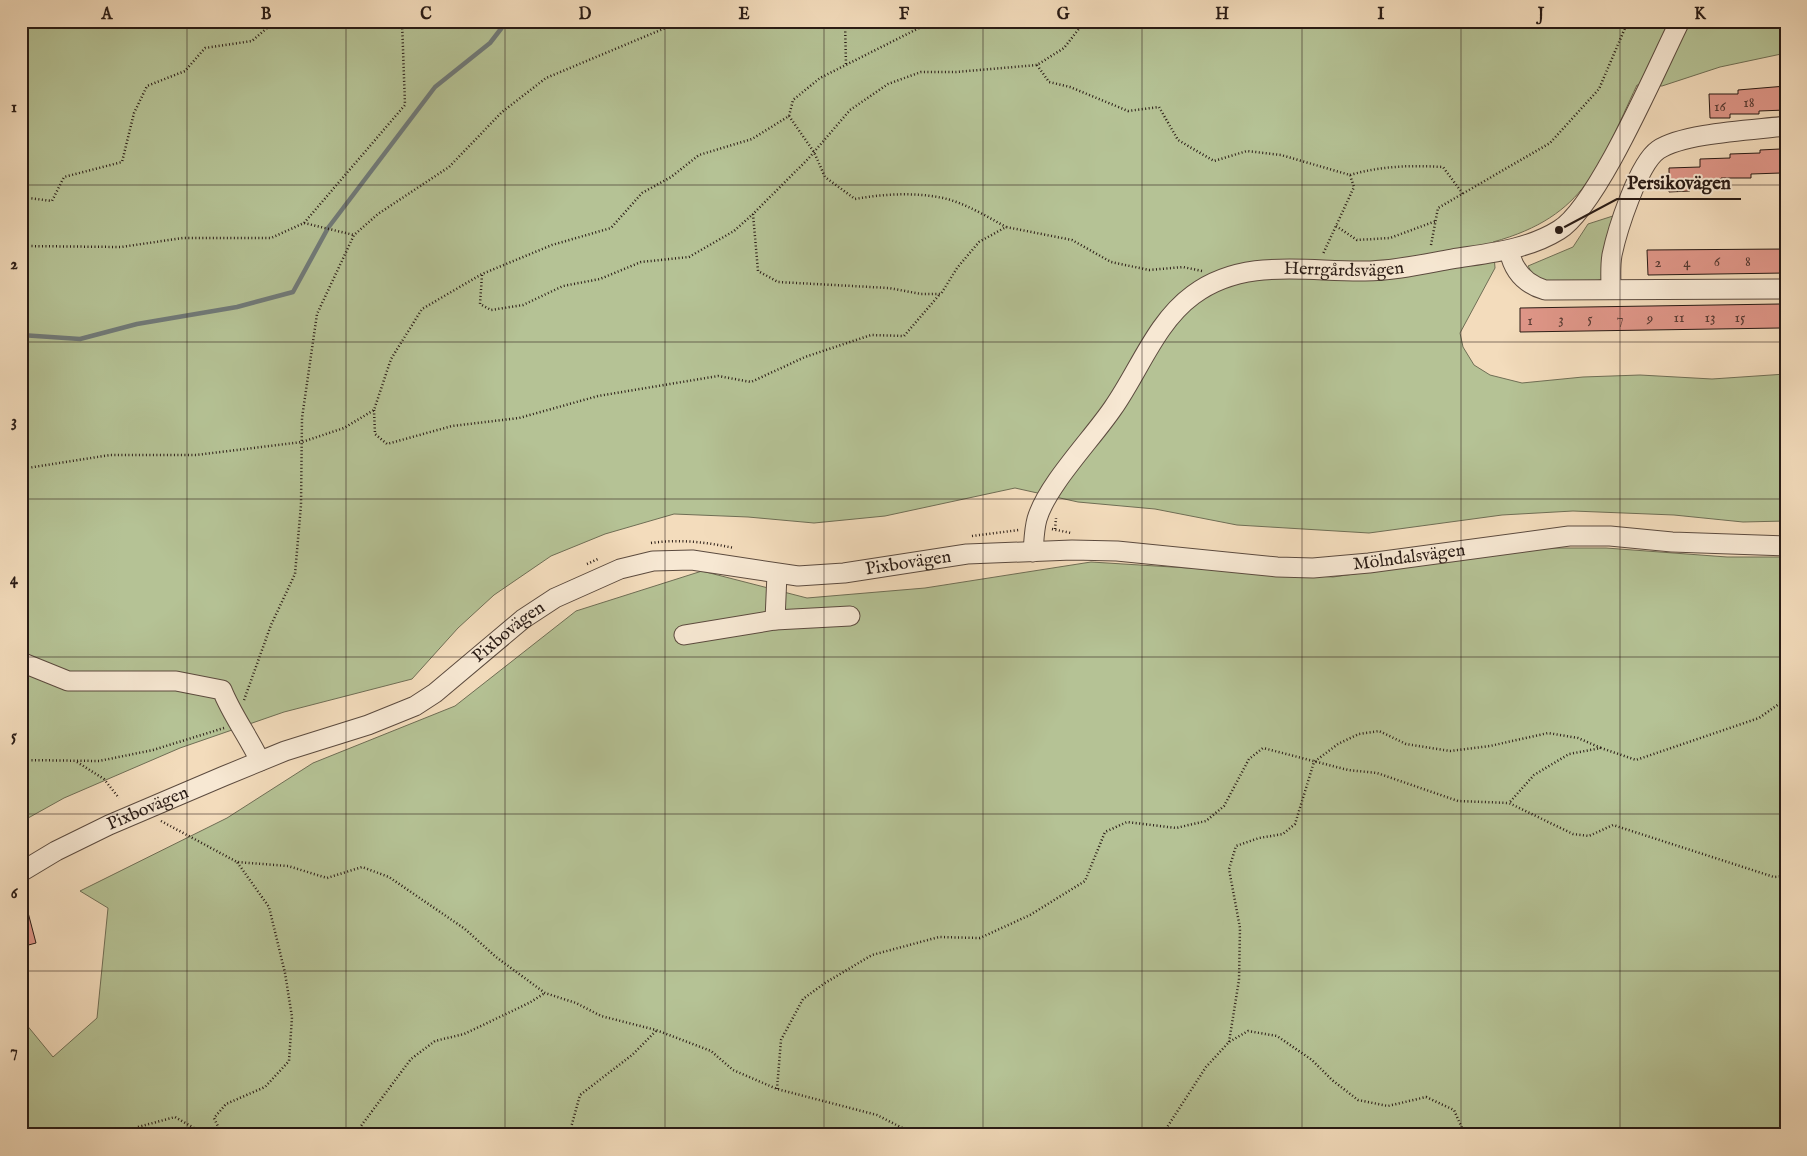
<svg xmlns="http://www.w3.org/2000/svg" width="1807" height="1156" viewBox="0 0 1807 1156" font-family="'IM FELL English',serif">
<style>
.green{fill:#b5c295;stroke:#6f6e55}
.lines{fill:none;stroke-linecap:round;stroke-linejoin:round}
.stream{stroke:#707a79;stroke-width:4.5}
.building{fill:#df9688;stroke:#291b15}
.minor-casing{stroke:#5c4b3f;stroke-width:21}
.path{stroke:#291b15;stroke-width:2.5;stroke-dasharray:1 2.5;stroke-linecap:butt}
.minor{stroke:#f7e8d3;stroke-width:19}
.grid{fill:none;stroke:#291b15;stroke-width:1;stroke-opacity:0.55}
.labels{text-anchor:middle;dominant-baseline:central;stroke-width:4;stroke-linejoin:round;paint-order:stroke}
.number-label{font-size:15px;fill:#563a32}
.street-label{font-size:18px;fill:#291b15;stroke:#f7e8d3}
.leader{fill:none;stroke:#291b15;stroke-width:2}
.callout-dot{fill:#291b15;stroke:#f7e8d3;stroke-width:2}
.callout-label{font-size:19px;text-anchor:middle;font-weight:bold;fill:#291b15;stroke:#f7e8d3;stroke-width:4;stroke-linejoin:round;paint-order:stroke}
.neatline{fill:none;stroke:#291b15;stroke-width:2}
.grid-label{font-size:16px;text-anchor:middle;font-weight:bold;fill:#291b15}
</style>
<rect width="100%" height="100%" fill="#f3dcbc"/>
<filter id="stains"><feTurbulence type="fractalNoise" baseFrequency=".004" numOctaves="4"/><feColorMatrix values="0 0 0 0 .2 0 0 0 0 .09 0 0 0 0 .02 0 0 0 .5 -.17"/></filter>
<radialGradient id="worn" r=".72"><stop offset=".6" stop-color="#630" stop-opacity="0"/><stop offset="1" stop-color="#630" stop-opacity=".3"/></radialGradient>
<path class="green" d="M21 21H1786V53L1720 67 1662 86 1637 85C1599 165 1587 216 1493 242L1495 268 1460 333 1463 347 1474 365 1490 375 1522 383 1583 377 1640 375 1712 379 1786 374V521L1743 522 1674 515 1573 511 1502 515 1369 533 1237 525 1155 509 1078 502 1015 488 885 516 814 523 748 517 674 514 605 534 551 556 494 595 458 628 412 679 284 712 180 748 64 798 21 822Z
M1619 214 1603 279C1583 285 1538 289 1528 266L1573 247 1588 224Z
M1536 548H1606L1727 557H1786V1135H21V1018L53 1057 97 1018 108 908 80 891 227 818 313 763 455 706 576 611 702 571 807 598 925 588 1091 562 1333 577Z"/>
<g class="lines">
<path class="stream" d="M21 335 80 339 137 324 237 307 293 292 328 228 435 87 490 43 507 21"/>
</g>
<path class="building" d="M1786 86V110L1759 111V114H1730V118H1710L1709 94H1738V90Z
M1780 149 1781 173 1751 174V178H1721V182L1690 183V191L1669 192V168L1700 167V159L1730 158V154L1760 153V150Z
M1786 249V273L1648 275 1647 250Z
M1780 304V328L1520 332V308Z
M21 901H25L36 943 21 947Z"/>
<g class="lines">
<g class="minor-casing">
<g id="minor">
<path d="M1509 250C1513 271 1525 284 1545 290L1786 289"/>
<path d="M1611 289C1611 278 1610 266 1612 255 1617 231 1638 164 1658 150 1683 133 1754 130 1786 126"/>
<path id="s1" d="M1033 552C1034 541 1034 530 1037 519 1047 485 1092 439 1113 408 1139 371 1156 322 1193 295 1244 257 1306 272 1365 271 1394 271 1424 264 1452 259 1489 253 1527 250 1559 230 1598 206 1657 67 1680 21"/>
<path d="M775 620 777 574"/>
<path d="M684 635 775 620 850 616"/>
<path d="M21 662 68 681H176L222 690C232 715 248 736 260 761"/>
<path id="s2" d="M21 872 56 851 109 825 224 776 285 751 368 725 415 706 435 693 523 619 555 598 620 569 653 561 692 560 798 576 844 573 967 554 1072 550 1117 551 1277 567 1313 568 1369 563 1569 536H1610L1672 542 1786 546"/>
</g>
</g>
<path class="path" d="M845 21 846 65
M1085 21 1064 48 1037 65 956 72H921L888 84 850 110 808 159 753 214 758 271 778 282 889 288 921 294H941L957 268 979 242 1006 227 1072 240 1111 262 1149 270 1183 267 1202 271
M1037 65 1049 82 1070 87 1128 111 1159 107 1178 140 1214 161 1247 151 1281 155 1350 175 1354 187 1323 254
M789 116 814 152 825 177 855 199C883 194 914 192 943 198 965 203 986 216 1006 227
M1350 175C1381 166 1411 165 1443 167L1463 194
M21 197 52 201 64 177 122 162 134 113 147 86 185 71 205 48 252 41 275 21
M304 223 405 105 402 21
M1336 226 1357 240 1390 238 1436 221
M1431 245 1438 208 1550 143 1599 89 1628 21
M21 246 121 247 183 238H271L304 223 354 235
M482 275 480 304 491 310 523 305 563 286 600 279 641 262 689 257 734 231 753 214
M374 410 375 434 387 444 452 426 519 418 598 396 718 376 751 382 805 357 871 335 904 336 940 294
M21 469 110 455H196L302 442 344 428 374 410 391 359 422 309 482 274 552 245 611 228 642 193 671 177 699 155 752 139 789 116 793 100 820 78 933 21
M1052 529 1071 533
M1055 529 1056 518
M972 536 1019 530
M651 543C679 539 706 542 734 548
M587 564 598 559
M1786 699 1759 718 1636 760 1601 748 1569 754 1534 775 1509 803 1573 834 1589 836 1613 825 1774 877 1786 876
M244 700 271 625 295 574 301 505 302 418 317 314 354 235 378 214 449 167 502 112 546 78 682 21
M21 760 99 761 153 750 224 728
M77 762 104 779 119 798
M161 821 237 862 288 866 327 878 362 867 389 877 465 929 496 957 545 993 576 1003 601 1016 656 1030 711 1051 733 1070 777 1089 877 1115 916 1135
M1229 1042 1239 980 1240 928 1229 869 1236 846 1259 838 1283 834 1295 824 1314 762 1338 744 1359 734 1379 731 1406 744 1450 751 1490 746 1548 733 1578 738 1601 748
M777 1089 781 1040 803 999 825 983 872 955 939 937 980 938 1030 915 1085 881 1105 832 1127 822 1176 828 1206 821 1224 806 1249 759 1263 748 1348 770 1377 773 1458 801 1509 803
M138 1127 175 1117 194 1128 220 1130
M222 1135 214 1118 226 1104 265 1087 289 1061 292 1017 285 973 269 907 237 862
M351 1135 358 1130 411 1059 435 1041 464 1034 529 1003 545 993
M569 1135 580 1095 632 1055 656 1031
M1162 1135 1206 1067 1229 1042 1248 1031 1277 1036 1312 1060 1332 1080 1358 1100 1388 1106 1426 1097 1454 1110 1465 1135"/>
<use href="#minor" class="minor"/>
</g>
<path class="grid" d="M187 21V1135M346 21V1135M505 21V1135M665 21V1135M824 21V1135M983 21V1135M1142 21V1135M1302 21V1135M1461 21V1135M1620 21V1135M21 185H1786M21 342H1786M21 499H1786M21 657H1786M21 814H1786M21 971H1786"/>
<g class="labels">
<g class="number-label">
<text x="1749" y="102">18</text>
<text x="1720" y="106">16</text>
<text x="1717" y="261">6</text>
<text x="1748" y="261">8</text>
<text x="1658" y="262">2</text>
<text x="1687" y="262">4</text>
<text x="1679" y="317">11</text>
<text x="1710" y="317">13</text>
<text x="1740" y="317">15</text>
<text x="1590" y="318">5</text>
<text x="1620" y="318">7</text>
<text x="1650" y="318">9</text>
<text x="1561" y="319">3</text>
<text x="1530" y="320">1</text>
</g>
<g class="street-label">
<text stroke="none"><textPath href="#s1" startOffset="464">Herrgårdsvägen</textPath></text>
<text stroke="none"><textPath href="#s2" startOffset="1471">Mölndalsvägen</textPath></text>
<text stroke="none"><textPath href="#s2" startOffset="968">Pixbovägen</textPath></text>
<text stroke="none"><textPath href="#s2" startOffset="548">Pixbovägen</textPath></text>
<text stroke="none"><textPath href="#s2" startOffset="142">Pixbovägen</textPath></text>
</g>
</g>
<path class="leader" d="M1559 230L1617 199H1741"/>
<circle class="callout-dot" cx="1559" cy="230" r="5"/>
<g class="callout-label">
<text x="1679" y="189">Persikovägen</text>
</g>
<rect width="1807" height="1156" fill="none" stroke="#f3dcbc" stroke-width="55"/>
<rect x="28" y="28" width="1752" height="1100" class="neatline"/>
<g class="grid-label">
<text x="107" y="19">A</text>
<text x="266" y="19">B</text>
<text x="426" y="19">C</text>
<text x="585" y="19">D</text>
<text x="744" y="19">E</text>
<text x="904" y="19">F</text>
<text x="1063" y="19">G</text>
<text x="1222" y="19">H</text>
<text x="1381" y="19">I</text>
<text x="1541" y="19">J</text>
<text x="1700" y="19">K</text>
<text x="14" y="112">1</text>
<text x="14" y="269">2</text>
<text x="14" y="426">3</text>
<text x="14" y="584">4</text>
<text x="14" y="741">5</text>
<text x="14" y="898">6</text>
<text x="14" y="1056">7</text>
</g>
<rect width="100%" height="100%" filter="url(#stains)"/>
<rect width="100%" height="100%" fill="url(#worn)"/>
</svg>
